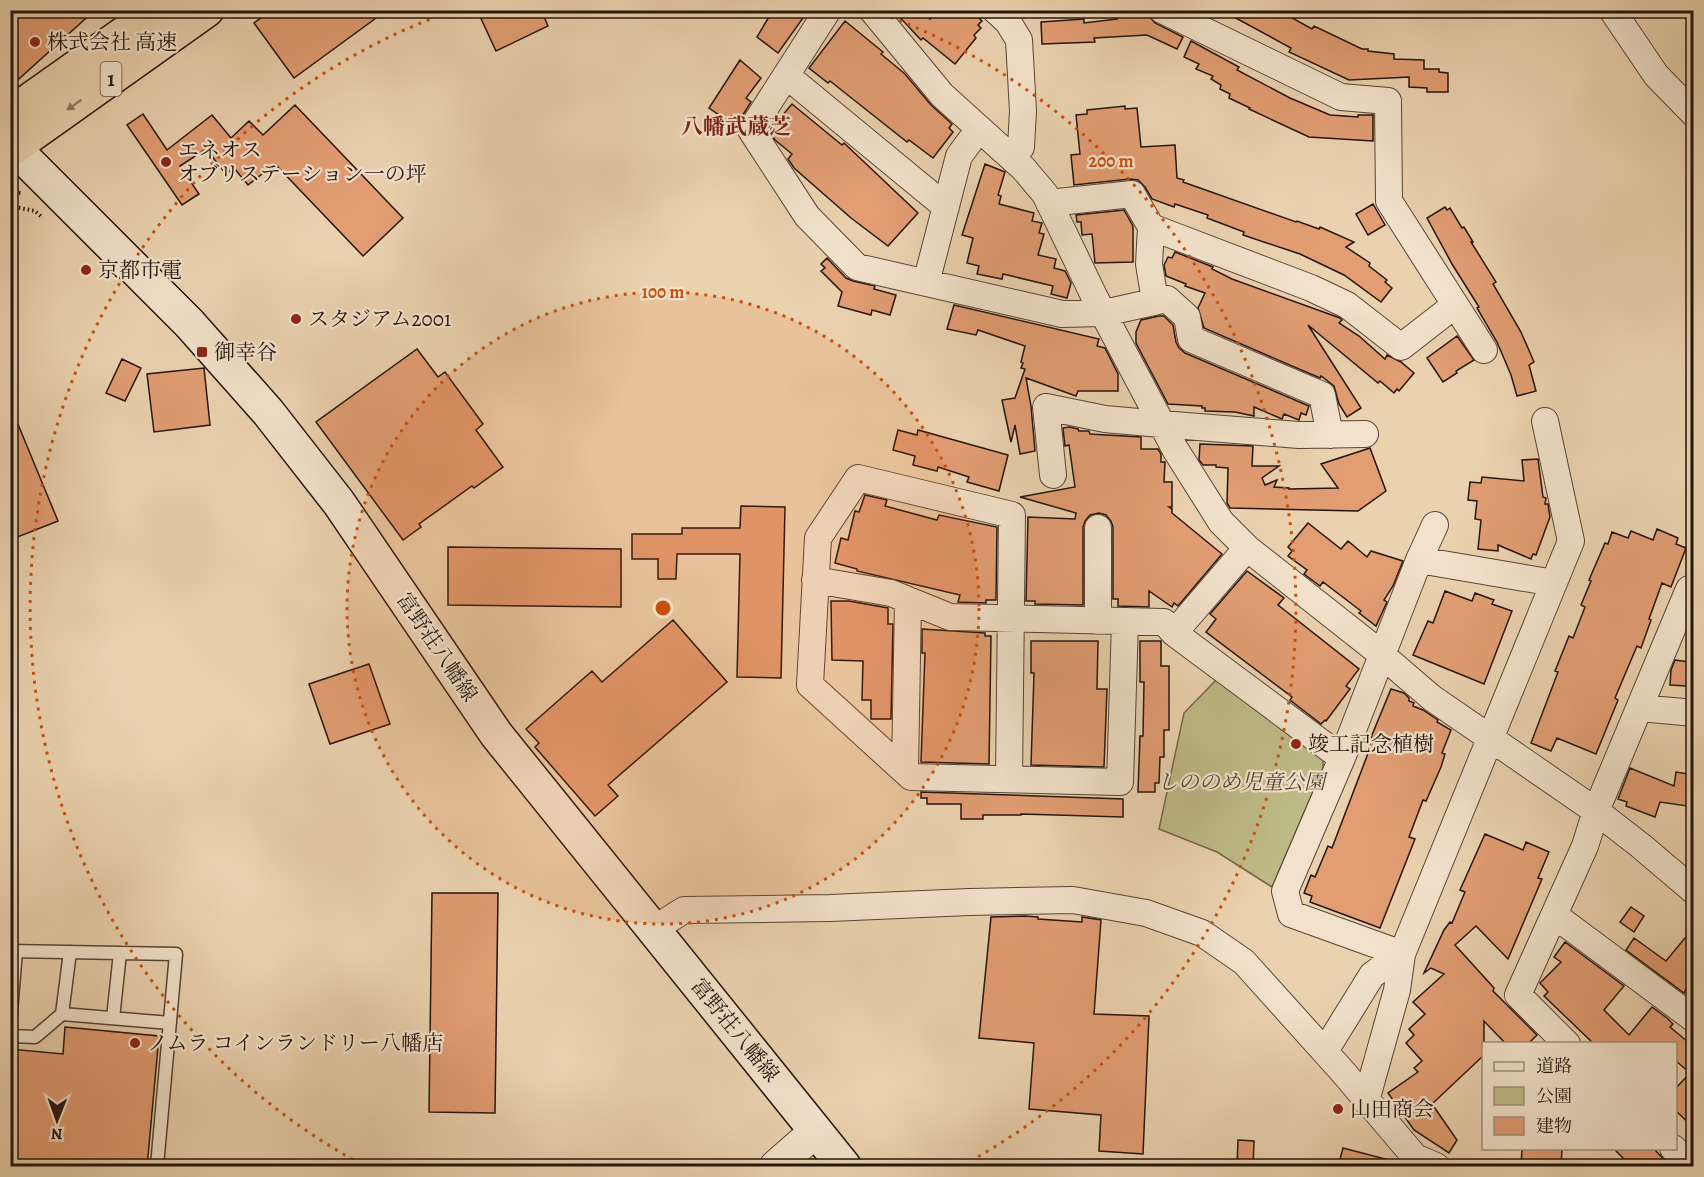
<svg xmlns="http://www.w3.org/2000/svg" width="1704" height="1177" viewBox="0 0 1704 1177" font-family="Alegreya,'Noto Serif JP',serif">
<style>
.green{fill:#beba86;stroke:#71674a;stroke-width:1.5}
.building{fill:#e29d73;stroke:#24140e;stroke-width:1.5}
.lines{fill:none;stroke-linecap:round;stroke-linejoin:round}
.service-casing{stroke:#564436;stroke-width:15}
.minor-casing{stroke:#564436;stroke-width:28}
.tertiary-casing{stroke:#564436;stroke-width:34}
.secondary-casing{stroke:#24140e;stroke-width:36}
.trunk-casing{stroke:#24140e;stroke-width:36}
.path{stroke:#24140e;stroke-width:4;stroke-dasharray:1.5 3;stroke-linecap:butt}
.service{stroke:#f2e2cb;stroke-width:12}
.minor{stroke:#f2e2cb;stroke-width:26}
.tertiary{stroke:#f2e2cb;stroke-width:32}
.secondary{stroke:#f2e2cb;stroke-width:33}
.trunk{stroke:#ebd2af;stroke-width:33}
.oneway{fill:#917c67}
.ring{fill:none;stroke:#cb4f0c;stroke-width:3;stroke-dasharray:3 6}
.poi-dot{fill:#8f2418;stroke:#f2e2cb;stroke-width:2}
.labels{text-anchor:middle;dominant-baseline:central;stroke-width:4.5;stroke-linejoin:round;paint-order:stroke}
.shield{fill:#f2e2cb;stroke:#625247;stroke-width:1.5}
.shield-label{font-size:20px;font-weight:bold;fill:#24140e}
.poi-label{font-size:21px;fill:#24140e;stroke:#f2e2cb;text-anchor:start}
.street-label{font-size:21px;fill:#24140e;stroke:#f2e2cb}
.park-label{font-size:21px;font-style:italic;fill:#524632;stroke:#f2e2cb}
.neighbourhood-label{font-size:22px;font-weight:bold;fill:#7a1f14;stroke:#f2e2cb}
.centre{fill:#cb4f0c;stroke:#f2e2cb;stroke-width:3}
.ring-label{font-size:18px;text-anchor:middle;font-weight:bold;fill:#cb4f0c;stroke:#f2e2cb;stroke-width:4.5;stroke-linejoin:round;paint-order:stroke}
</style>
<rect width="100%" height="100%" fill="#ebd2af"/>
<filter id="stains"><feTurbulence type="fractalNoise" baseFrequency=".00333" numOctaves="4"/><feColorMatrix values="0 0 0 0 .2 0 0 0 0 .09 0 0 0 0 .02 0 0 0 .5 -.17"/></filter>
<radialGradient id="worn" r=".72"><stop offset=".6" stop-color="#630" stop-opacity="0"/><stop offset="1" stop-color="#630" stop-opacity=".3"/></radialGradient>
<path class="green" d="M1219 677 1323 755V768L1272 887 1217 852 1159 829 1184 713Z"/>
<path class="building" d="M10 10H95L10 87Z
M272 10H387L294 78 254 23Z
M477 10H541L548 26 496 51Z
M773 10H793L803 18 778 53 757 37Z
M893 10H922L930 19 937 10H971L982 21 978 25 981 28 974 35 976 38 955 64 923 38 921 40Z
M1221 10H1278L1312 29 1314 26 1362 49H1368V51L1394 54V59L1424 60V69H1439V72L1448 73V92H1427V88L1409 87V77L1349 80 1289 52 1291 48Z
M1148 15 1155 23 1183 37 1177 49 1147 35 1094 38 1095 42 1042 44 1041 22 1084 19V23L1117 19V17Z
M845 21 883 52 881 54 905 74 931 105 952 124 949 128 953 132 933 158 909 140 907 142 854 100 830 81 828 83 809 68Z
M1191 41 1239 67 1237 70 1290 98 1330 115 1358 117V115H1373V141L1309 137 1249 109 1250 108 1229 98 1230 94 1220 89 1221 85 1211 79 1213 76 1196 69 1199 64 1184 57Z
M740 60 761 78 746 98 751 102 741 118 739 121 731 116 728 121 709 108Z
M792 104 842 145 844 143 918 213 888 246 851 218 794 168 788 159 792 154 775 140 769 131Z
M295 105 403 218 363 256 275 164 248 185 234 168 226 174 206 149 180 166 199 194 182 205 127 125 143 114 167 150 212 115 231 138 249 121 263 135Z
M1125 106V109L1137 108 1141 147 1175 145 1177 178 1184 180 1183 182 1296 222 1297 221 1319 229 1320 227 1354 242 1346 247 1370 263 1369 266 1387 280 1385 282 1392 288 1381 302 1344 275 1300 254 1243 235 1244 232 1207 218 1208 215 1175 204 1174 207 1152 199 1145 187 1138 180 1130 179 1074 185 1071 155 1080 154 1076 115 1087 114V110Z
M985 164 1005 172 998 195 1001 196 999 204 1034 213 1032 221 1042 223 1039 233 1044 234 1038 255 1056 259 1054 268 1065 271 1071 283 1067 298 1051 294 1053 286 1003 274 1002 279 977 274 979 266 967 263 973 238 962 235Z
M1373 204 1385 225 1368 235 1356 214Z
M1445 207 1447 210 1450 208 1462 228 1464 227 1473 242H1471L1496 282 1493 284 1521 332 1534 362 1529 365 1536 391 1517 396 1511 375 1497 342 1477 308 1479 307 1452 264 1427 218Z
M1124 210 1133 226V262L1095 263 1092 234 1082 235 1081 222H1077L1076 215Z
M1175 252 1213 267 1212 269 1232 279 1340 318 1342 320 1339 323 1359 336 1385 359 1387 355 1401 362 1414 373 1399 391 1397 389 1394 393 1380 381 1378 383 1308 325 1361 408 1347 417 1339 404 1334 386 1321 376 1320 378 1204 328 1198 308 1205 293 1185 286 1186 284 1166 276 1164 265 1168 257 1172 258Z
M827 258 846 278 853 281 875 286 874 289 896 295 890 315 872 310 871 315 838 306 842 292 821 271 825 268 821 264Z
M954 305 1099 339 1097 346 1105 348 1118 374V391H1078L1076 396 1026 378 1031 406 1035 451 1020 454 1015 425 1011 442 1002 400 1015 398 1025 369 1021 368 1023 363 1021 362 1025 346 978 330 976 335 947 329Z
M1159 316H1164L1173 325 1176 342 1179 348 1185 353 1309 406 1306 415 1301 413 1299 420 1284 414 1282 419 1254 407V416L1235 412 1205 411V408H1202V406L1168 404 1136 343V332L1141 320Z
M1457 336 1474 360 1456 371 1457 373 1443 382 1427 358Z
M417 349 438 377 445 372 483 424 476 430 503 467 474 488 472 486 419 524 421 527 403 540 316 422Z
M122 359 141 368 125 401 106 393Z
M204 368 210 425 154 432 147 374Z
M10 405 58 521 10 540Z
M1069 427 1078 429 1079 431H1089L1090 434 1141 437V449H1158L1161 454V462H1165L1164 482H1172V507H1169L1172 509V513L1222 554 1178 606 1174 603 1172 607 1149 591V607L1118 606V599H1113V527L1111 521 1106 515 1099 513 1090 515 1085 521 1083 527V605L1035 604V601H1026L1028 517 1075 519 1076 513 1020 497 1075 487 1069 445 1065 446 1063 428Z
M898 430 917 435 918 430 1008 455 999 491 967 482 969 477 938 467 937 471 913 465 915 456 893 450Z
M1200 444 1253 446 1252 466H1279L1262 478 1265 485 1277 480 1274 487 1289 488V489L1338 488 1321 464 1370 448 1386 491 1358 511 1230 508 1227 503 1228 468 1216 467V465H1203L1199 460Z
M1538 459 1543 497 1546 498 1545 504H1548L1550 517 1536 555 1533 554 1531 559 1498 545V551L1478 549 1481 520 1475 519 1477 501 1468 500 1470 482 1481 483 1482 477 1524 481 1522 460Z
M865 495 887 500 885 506 937 520 939 515 997 527 996 600H986V603L958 602 960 595 857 571V569L835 563 841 538 848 540 855 511 859 512Z
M741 506 785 507 781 678 737 677 740 554H677L676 579H658V559H632V534H682V528H740Z
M1308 523 1341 549 1348 541 1367 557 1371 551 1403 561 1393 586 1384 600 1387 602 1376 626 1359 613 1361 611 1323 582 1320 586 1304 574 1307 570 1288 556 1292 551 1288 547Z
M1657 529 1678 538 1676 544 1686 548 1671 587 1662 583 1649 619 1651 620 1641 648 1637 646 1615 698 1618 700 1596 754 1557 738 1551 751 1531 743 1558 672 1555 671 1569 636 1573 638 1585 607 1581 605 1591 581 1589 580 1605 543 1608 544 1612 532 1628 538 1631 531 1653 540Z
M448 547 621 549V607L448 605Z
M1247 571 1284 598 1278 605 1359 669 1346 686 1350 689 1326 721 1325 720 1321 724 1290 700 1292 697 1206 632 1216 619 1210 614Z
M1445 591 1472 601 1475 593 1494 600 1492 604 1512 611 1484 684 1413 655 1428 621 1433 623Z
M831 601H849L888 608V624H893L891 719H871V700H862L863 661 832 660Z
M673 620 727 682 608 785 618 796 595 816 535 747 539 743 526 729 592 671 602 682Z
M922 629 985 633V636H991L989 764 921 762 925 653H922Z
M1031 641H1098L1097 689H1107L1104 767 1031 765 1034 673H1031Z
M1140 641H1161V666H1169V730H1164V757H1160L1159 783H1155V792H1138L1140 736H1143L1144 682H1140Z
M1675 660 1689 662 1687 686 1670 685 1671 670Z
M369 664 390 724 330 744 309 684Z
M1391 689 1404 693 1409 698V701L1414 703 1413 706 1423 710 1438 720 1437 722 1451 730 1442 753 1445 754 1441 767 1426 801 1423 800 1409 837 1415 839 1380 928 1310 902 1312 896 1304 893 1311 875 1315 877 1328 846 1332 848 1367 756 1372 735Z
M1630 768 1674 786 1676 772 1694 775V807L1660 802 1655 817 1626 806 1627 802 1618 799Z
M921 792 1123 799V817L1021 814V815H983V819H961V804H927V798H921Z
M1485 834 1523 850 1526 842 1549 852 1538 878 1542 879 1508 959 1476 926 1455 945 1494 988 1493 991 1537 1035 1528 1044H1506L1484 1021V1055L1432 1104 1457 1140 1449 1153 1414 1130 1388 1093 1418 1072 1414 1068 1422 1061 1406 1043 1414 1035 1409 1029 1425 1014 1413 1002 1444 974 1431 968 1424 973 1444 930 1450 922 1452 923 1465 892 1460 890Z
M432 893H498L495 1113 429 1112Z
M1631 907 1644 916 1634 932 1620 922Z
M1025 916 1038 917V919L1082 922V917L1101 920 1094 1014 1149 1016 1143 1154 1099 1151 1101 1115 1029 1109 1034 1043 979 1038 991 917Z
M1694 927V994L1686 989 1684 993 1626 950 1634 938 1666 961Z
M1565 942 1624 986 1604 1010 1629 1035 1652 1007 1667 1018 1673 1024 1670 1027 1694 1047V1128L1676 1111V1088L1690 1073 1676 1061V1044H1594L1544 996 1548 992 1540 983 1561 962 1554 957Z
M65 1027 159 1036 147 1167H10V1049L63 1054Z
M1238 1140 1254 1141 1253 1167H1237Z
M1343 1148 1393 1161 1392 1167H1338Z
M1522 1149H1562L1561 1167H1521Z
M1614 1149H1654L1671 1167H1632Z"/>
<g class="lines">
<g class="service-casing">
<path id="service" d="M10 951 176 954 157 1166
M62 1014 70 952
M113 1018 120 953
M10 1024 16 951
M10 1036 35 1037 62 1014 170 1023"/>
</g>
<g class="minor-casing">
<path id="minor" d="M828 10 751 130 807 216 857 267 1062 314 1104 313 1167 299 1187 317 1191 339 1322 395 1330 435
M872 10 942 95 1023 168 1045 194 1094 296 1175 449 1221 522 1247 548 1375 649 1432 698 1596 811 1641 846 1694 891
M995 10 1008 22 1019 40 1023 111 1021 147 1011 157
M1162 10 1341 97 1388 101 1389 201 1484 350
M1612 10 1656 75 1694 114
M787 76 946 207
M1049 203 1132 194 1151 227 1149 264 1155 301
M1151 227 1311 288 1347 305 1401 347 1455 305
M926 283 959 156 979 129
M1053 475 1046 407 1105 419 1161 424 1299 435 1365 434
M1247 548 1174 633 1342 758 1285 891 1291 914 1402 954 1397 990 1366 1101
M1419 560 1554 583
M815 580 891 593 950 617 1164 622 1174 633
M1098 621V528
M1640 708 1694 713
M1342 758 1419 560 1435 525
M905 770 908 600
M1009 779 1012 515 858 478 818 538 810 685 911 777 1120 782 1125 621
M1554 915 1694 1019
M654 929 684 910 830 908 969 902 1073 900 1146 913 1202 933 1244 962 1343 1072 1415 1157 1436 1166
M1567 1044 1518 995 1585 846 1596 811 1689 589 1694 590
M1325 1051 1372 975 1402 954 1571 541 1545 421
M1673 1148 1692 1166"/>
</g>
<g class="tertiary-casing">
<path id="tertiary" d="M776 1166 816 1131"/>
</g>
<g class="secondary-casing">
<path id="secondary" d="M10 144 189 323 268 412 339 503 496 734 844 1166"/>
</g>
<g class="trunk-casing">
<path id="trunk" d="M10 114 157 10
M10 150 207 10"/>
</g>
<path class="path" d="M10 192 21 193
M10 206 35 211 43 218"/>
<use href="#service" class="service"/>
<use href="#minor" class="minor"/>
<use href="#tertiary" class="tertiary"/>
<use href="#secondary" class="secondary"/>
<use href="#trunk" class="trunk"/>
</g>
<defs><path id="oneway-solid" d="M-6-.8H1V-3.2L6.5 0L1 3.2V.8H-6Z" transform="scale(1.5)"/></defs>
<use class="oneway" href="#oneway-solid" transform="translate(74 105) rotate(145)"/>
<circle cx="663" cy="608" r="316" fill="#cb4f0c" fill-opacity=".12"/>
<g class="ring">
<circle cx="663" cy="608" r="316"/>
<path d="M361 1164A633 633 0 0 1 452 11M874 11A633 633 0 0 1 965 1164"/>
</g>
<g class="poi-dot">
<circle cx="35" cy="42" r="6"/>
<circle cx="166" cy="162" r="6"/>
<circle cx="86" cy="270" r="6"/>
<circle cx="296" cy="319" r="6"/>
<rect x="196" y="346" width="12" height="12" rx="3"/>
<circle cx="1296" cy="744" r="6"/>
<circle cx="135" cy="1043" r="6"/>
<circle cx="1338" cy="1109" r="6"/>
</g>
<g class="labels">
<rect class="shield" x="100.5" y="62" width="21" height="34" rx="4.5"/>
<g class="shield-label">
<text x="111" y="79">1</text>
</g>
<g class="poi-label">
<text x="47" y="42">株式会社 高速</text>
<text x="178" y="150">エネオス<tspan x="178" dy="24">オブリステーション一の坪</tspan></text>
<text x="98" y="270">京都市電</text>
<text x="308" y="319">スタジアム2001</text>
<text x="214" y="352">御幸谷</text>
<text x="1308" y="744">竣工記念植樹</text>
<text x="147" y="1043">ノムラ コインランドリー八幡店</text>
<text x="1350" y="1109">山田商会</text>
</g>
<g class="street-label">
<text transform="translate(437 647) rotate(56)">富野荘八幡線</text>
<text transform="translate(735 1030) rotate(51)">富野荘八幡線</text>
</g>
<g class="park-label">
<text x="1241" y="782">しののめ児童公園</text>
</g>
<g class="neighbourhood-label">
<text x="736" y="127">八幡武蔵芝</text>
</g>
</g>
<circle cx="663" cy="608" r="9" class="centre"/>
<g class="ring-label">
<text x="1111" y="167">200 m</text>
<text x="663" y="298">100 m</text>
</g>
<rect width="1704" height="1177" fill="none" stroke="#ebd2af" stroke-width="36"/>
<rect x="12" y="12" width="1680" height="1153" fill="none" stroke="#24140e" stroke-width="3"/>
<rect x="18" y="18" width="1668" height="1141" fill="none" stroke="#24140e" stroke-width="1.5"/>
<rect x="1482" y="1042" width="195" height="108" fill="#f2e2cb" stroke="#a0907f" stroke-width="1.5"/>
<rect x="1494" y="1062" width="30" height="9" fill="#f2e2cb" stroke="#a0907f" stroke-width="1.5"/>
<text x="1536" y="1072" font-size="18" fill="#24140e">道路</text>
<rect x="1494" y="1087" width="30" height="18" fill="#beba86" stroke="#a0907f" stroke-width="1.5"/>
<text x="1536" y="1102" font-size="18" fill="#24140e">公園</text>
<rect x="1494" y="1117" width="30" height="18" fill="#e29d73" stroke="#a0907f" stroke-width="1.5"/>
<text x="1536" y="1132" font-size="18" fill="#24140e">建物</text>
<g transform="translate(57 1120) rotate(181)" stroke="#f2e2cb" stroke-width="4.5" paint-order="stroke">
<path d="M0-4.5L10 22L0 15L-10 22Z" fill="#24140e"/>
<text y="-9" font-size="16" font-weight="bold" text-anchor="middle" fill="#24140e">N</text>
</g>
<rect width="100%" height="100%" filter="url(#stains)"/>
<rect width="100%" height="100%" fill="url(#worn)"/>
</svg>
